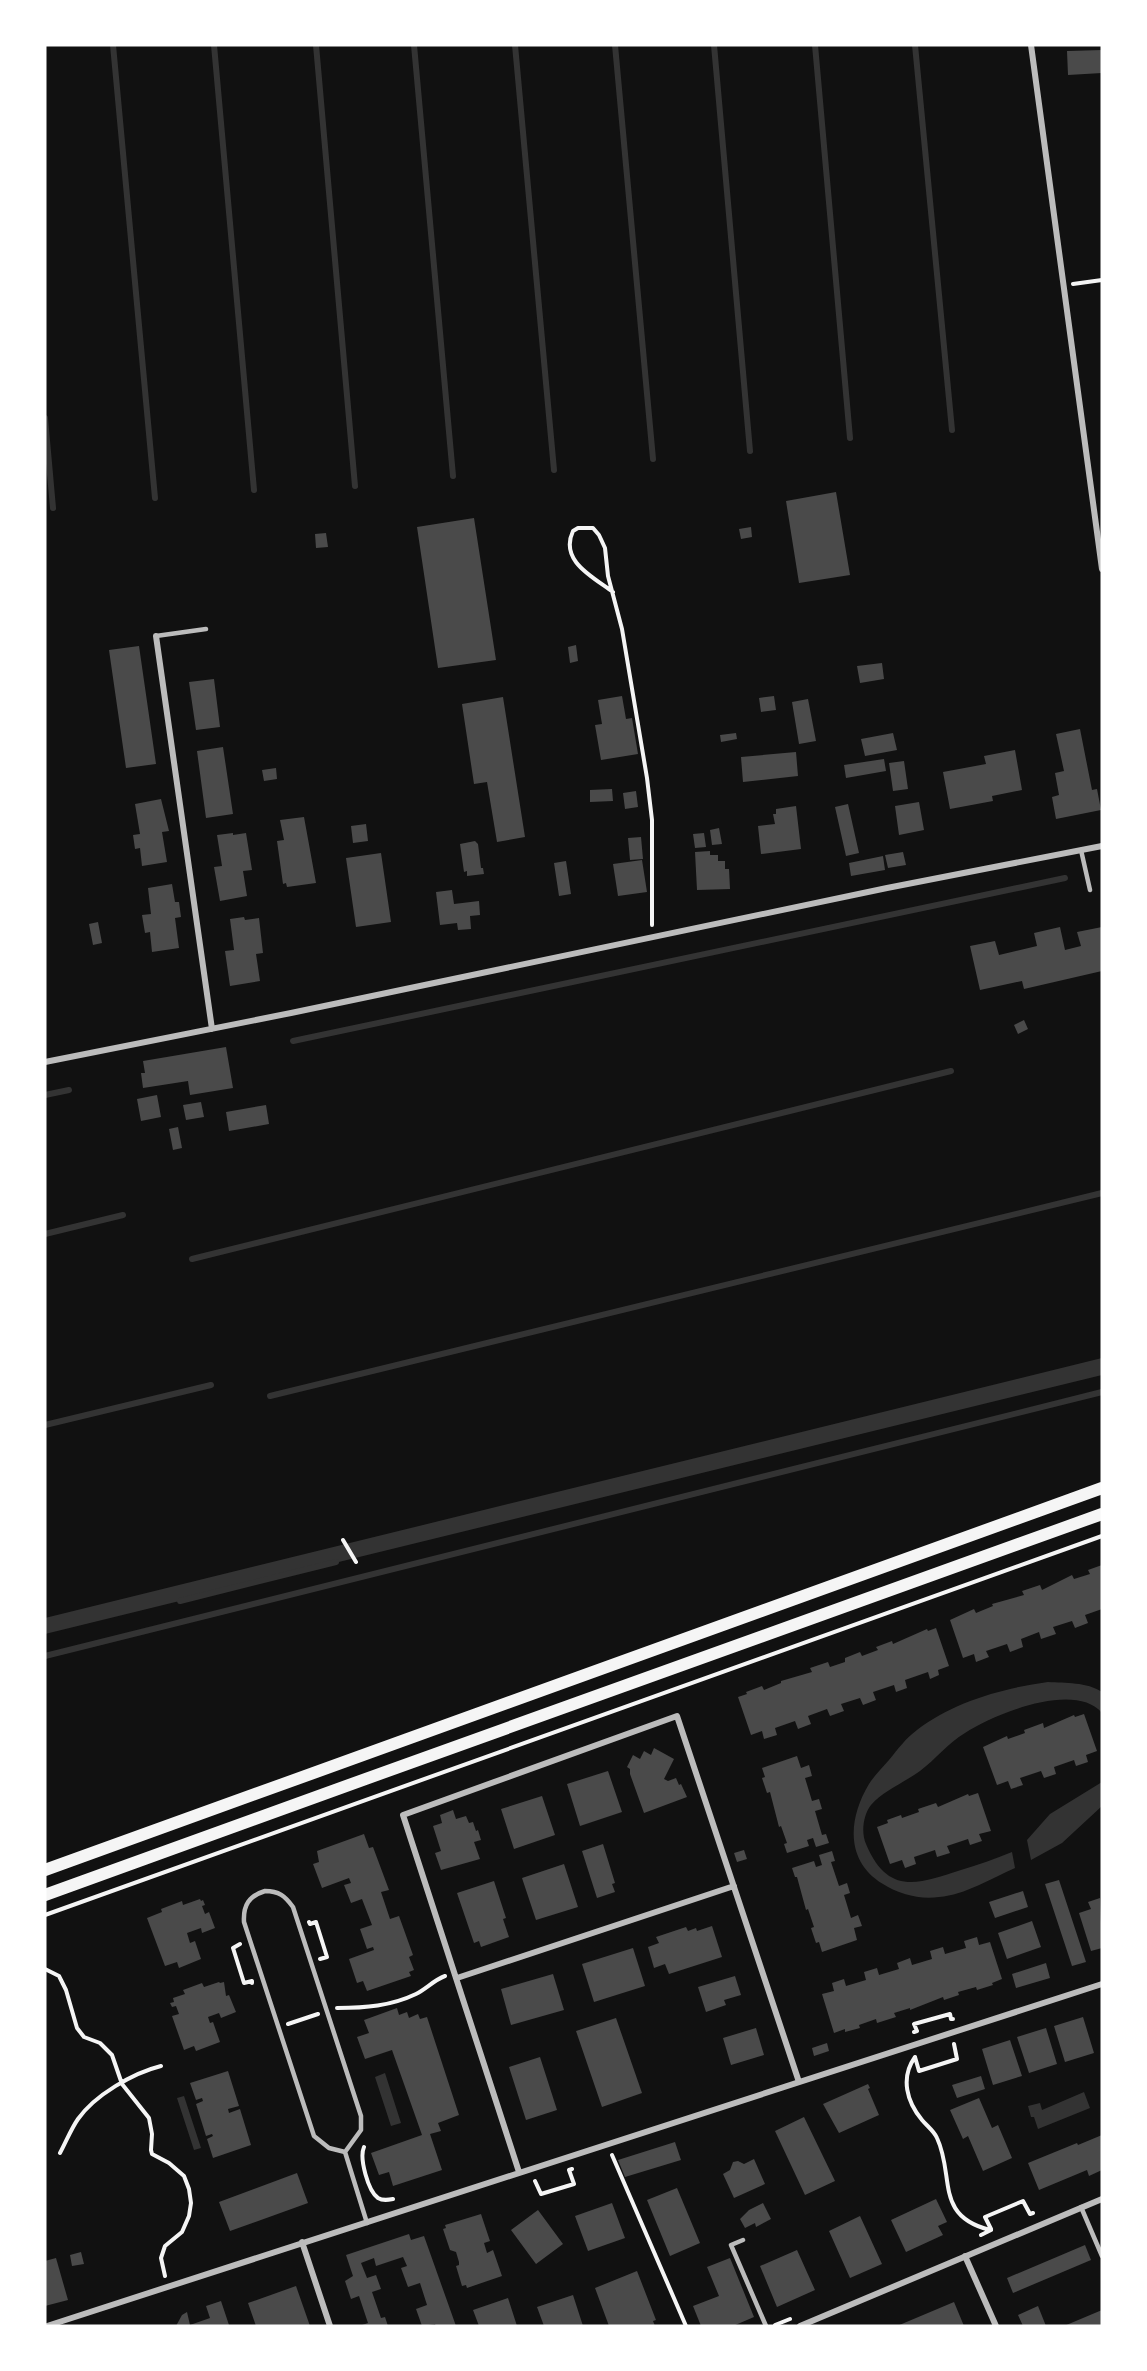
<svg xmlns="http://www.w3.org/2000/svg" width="1147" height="2371" viewBox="0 0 1147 2371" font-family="'Archivo Narrow',sans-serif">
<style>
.water{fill:#333}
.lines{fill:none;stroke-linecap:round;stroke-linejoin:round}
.stream{stroke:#333;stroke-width:6}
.building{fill:#4a4a4a}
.path{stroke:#f5f5f5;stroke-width:4}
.service{stroke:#bcbcbc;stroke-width:4.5}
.minor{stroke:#bcbcbc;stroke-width:6}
.secondary{stroke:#f5f5f5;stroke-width:12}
</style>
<rect width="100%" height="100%" fill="#111"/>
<path class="water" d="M1102 1358V1375L45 1634V1618Z
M1048 1682C1065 1683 1087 1682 1102 1692V1713C1075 1681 994 1714 965 1733 948 1743 936 1759 920 1771 905 1782 883 1791 871 1805 863 1815 861 1833 866 1844 888 1896 918 1884 961 1870 978 1865 995 1859 1012 1852L1015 1868C992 1878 965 1895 939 1897 920 1900 899 1894 883 1884 845 1861 848 1819 869 1784 874 1776 882 1768 889 1760 898 1749 906 1738 917 1730 953 1702 1003 1688 1048 1682Z
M1102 1782V1806L1062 1843 1031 1860 1027 1840 1050 1814Z
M385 2073 401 2123 391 2126 375 2077Z
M1084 2092 1090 2108 1038 2129 1034 2117H1031L1028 2106 1040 2103 1042 2110Z
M184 2096 201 2148 194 2150 177 2098Z"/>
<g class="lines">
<path class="stream" d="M113 45 155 498
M214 45 254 490
M316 45 355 486
M414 45 453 476
M515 45 554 470
M615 45 653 459
M714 45 750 451
M815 45 850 438
M915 45 952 430
M45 418 53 508
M293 1041 1065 878
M45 1095 69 1090
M45 1234 123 1215
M192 1259 951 1071
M270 1396 1102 1193
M45 1425 211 1385
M180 1601 336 1562
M45 1656 1102 1392"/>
</g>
<path class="building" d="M1102 50V73L1068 75 1067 51Z
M836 492 850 575 799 583 786 501Z
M474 518 496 660 438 668 417 527Z
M751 527 752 537 741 539 739 529Z
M326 533 328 547 316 548 315 534Z
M576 645 578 661 570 663 568 647Z
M139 646 156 764 126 768 109 650Z
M882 663 884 679 860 683 857 666Z
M214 679 220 727 196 730 189 682Z
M622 696 626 719 632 718 638 754 601 760 595 725 602 724 598 700Z
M774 696 776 710 761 712 759 698Z
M503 697 525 837 497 842 487 782 474 784 462 704Z
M808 699 816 741 799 744 792 702Z
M1080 729 1092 790 1097 789 1101 810 1056 819 1052 797 1059 795 1055 773 1064 771 1056 734Z
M736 733 737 739 721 742 720 735Z
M893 733 897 750 865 756 861 739Z
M223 747 233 814 206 818 197 751Z
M1015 750 1022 790 992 796 993 801 950 809 943 772 986 764 984 756Z
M796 752 798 776 743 782 741 757Z
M884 759 886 771 846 778 844 765Z
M904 761 908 789 893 791 889 763Z
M276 768 277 779 264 781 262 770Z
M612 789 613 801 590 802V790Z
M636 791 638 807 625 809 623 793Z
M161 799 169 831 162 832 167 862 142 866 140 848 135 849 133 835 140 834 135 804Z
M919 802 924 830 899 835 895 806Z
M848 804 859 853 846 856 835 807Z
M796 806 801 849 761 854 758 826 775 824 773 814H776V809Z
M304 817 316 883 287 887 286 883 283 884 277 841 284 840 280 820Z
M366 824 368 841 353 843 351 826Z
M719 828 722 844 712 845 710 830Z
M233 833V835L246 833 252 870 243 871 247 896 220 901 214 867 222 866 217 835Z
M704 833 706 847 695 848 693 834Z
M641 837 643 859 630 860 628 838Z
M475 841 478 844 481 868H483L484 874 467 876V871L464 872 460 844Z
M710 851V855H718V861H725V869H729L730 889 697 890 695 852Z
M903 852 906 865 888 868 885 855Z
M381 853 391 922 356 927 346 858Z
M883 856 885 870 851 876 849 863Z
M642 860 647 892 618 896 613 864Z
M566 861 571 894 559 896 554 863Z
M172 884 175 902H179L181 917 175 918 179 948 152 952 150 932 145 933 142 915 151 914 148 888Z
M452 890 454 904 479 901 480 915 470 916 471 929 458 930 457 923 440 925 436 892Z
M244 917 245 920 259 918 263 953 256 954 260 981 230 986 225 951 234 950 230 919Z
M98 922 102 943 93 945 89 924Z
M1060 927 1065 950 1081 946 1077 932 1102 927V971L1024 989 1022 981 980 990 970 946 995 941 999 955 1037 946 1034 933Z
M1024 1020 1028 1029 1018 1034 1014 1025Z
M226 1047 233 1088 190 1095 188 1081 143 1088 141 1073H145L143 1061Z
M157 1095 161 1117 141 1121 137 1099Z
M201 1102 204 1117 186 1120 183 1105Z
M266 1105 269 1124 229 1131 226 1112Z
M178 1127 182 1148 173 1150 169 1129Z
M1102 1565V1609L1085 1615 1088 1623 1075 1628 1072 1621 1053 1627 1056 1634 1041 1639 1039 1632 1021 1639 1023 1647 1010 1652 1007 1644 986 1651 989 1657 976 1662 974 1654 963 1658 950 1620 974 1609 976 1613 993 1606 992 1604 1024 1595 1022 1591 1040 1585 1042 1590 1072 1575 1074 1579 1090 1574 1088 1570Z
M936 1628 949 1666 938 1670 939 1675 930 1679 928 1672 905 1680 907 1688 896 1692 894 1685 873 1692 876 1700 863 1705 860 1698 841 1704 844 1711 830 1716 827 1709 808 1716 811 1724 798 1729 795 1721 775 1728 777 1735 764 1739 762 1731 751 1735 738 1697 747 1694 746 1692 762 1686 764 1690 781 1683V1681L812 1672 810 1668 828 1662 830 1667 845 1662V1658L860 1652 862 1656 878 1650 876 1647 892 1641 893 1644 927 1629 928 1631Z
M1084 1714 1097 1751 1086 1755 1088 1762 1076 1766 1074 1760 1054 1767 1056 1774 1044 1778 1041 1771 1020 1778 1023 1785 1011 1789 1008 1781 997 1785 983 1747 1007 1736 1008 1739 1025 1733 1024 1730 1043 1723 1044 1728 1074 1715 1075 1717Z
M654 1748 674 1759 664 1779 668 1781 676 1778 679 1785 681 1784 687 1797 644 1813 630 1774V1769L627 1767 633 1755 640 1759 644 1751 651 1755Z
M797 1756 801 1768 809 1765 812 1776 805 1778 812 1801 819 1799 822 1809 815 1811 822 1835 826 1834 829 1843 816 1847 813 1838 807 1840 809 1846 787 1853 784 1844 787 1843 781 1826 779 1827 770 1792 767 1793 762 1778 765 1777 762 1768Z
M608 1771 622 1812 580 1826 567 1784Z
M978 1793 991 1831 979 1834 982 1841 970 1845 968 1839 947 1846 950 1853 937 1857 935 1850 914 1857 916 1864 905 1868 902 1860 890 1864 877 1827 888 1823 887 1820 901 1815 902 1818 919 1812 918 1809 936 1803 938 1807 968 1794 969 1796Z
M542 1796 555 1835 514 1849 501 1809Z
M453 1810 456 1819 466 1816 469 1823 473 1822 476 1831 478 1830 481 1840 474 1842 480 1859 441 1870 435 1853 441 1851 433 1826 442 1823 440 1815Z
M364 1834 369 1848 373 1847 389 1890 381 1892 390 1919 399 1916 413 1955 409 1957 414 1970 409 1972 411 1976 367 1991 363 1981 357 1983 349 1959 374 1950 373 1947 367 1949 360 1929 372 1925 362 1899 351 1903 344 1885 351 1883 349 1878 322 1888 313 1864 319 1862 317 1851Z
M603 1844 615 1883 612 1884 615 1892 597 1898 582 1851Z
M744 1850 747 1859 737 1862 734 1853Z
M832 1851 835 1861 831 1862 839 1886 847 1883 850 1893 844 1895 851 1918 858 1915 862 1926 854 1928 857 1940 822 1952 819 1942 816 1943 811 1928 814 1927 808 1909 806 1910 797 1877H795L792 1868 814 1861 816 1867 822 1865 819 1855Z
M564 1864 578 1907 536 1920 522 1878Z
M1059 1880 1086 1962 1072 1966 1045 1884Z
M494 1881 506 1918 503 1919 509 1937 481 1947 479 1941 474 1943 457 1893Z
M1023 1891 1028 1907 995 1918 989 1902Z
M1100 1898 1102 1948 1091 1951 1079 1913 1091 1909 1088 1902Z
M200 1899 201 1901 203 1900 205 1905 202 1906 205 1914 209 1912 215 1928 202 1933 201 1928 187 1933 190 1943 195 1941 201 1959 179 1968 177 1962 165 1966 147 1918 162 1912 161 1909 182 1901 183 1905Z
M1032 1921 1041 1947 1007 1959 998 1933Z
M712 1926 722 1957 669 1974 665 1964 654 1968 648 1947 659 1943 656 1937 686 1927 688 1931 696 1928 697 1931Z
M977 1937 979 1945 990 1942 1002 1979 992 1983 993 1985 977 1990 976 1987 958 1992 959 1995 944 2000 943 1997 910 2010V2008L894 2013 896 2017 877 2023 876 2019 859 2025 860 2028 845 2032V2029L834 2033 822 1994 834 1991 832 1983 844 1979 846 1986 866 1980 864 1972 877 1968 879 1975 899 1969 897 1963 910 1958 912 1965 932 1959 930 1951 943 1947 945 1954 966 1948 964 1941Z
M633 1948 645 1986 594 2002 582 1964Z
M1046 1963 1050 1978 1016 1988 1012 1974Z
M553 1974 564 2010 511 2025 501 1989Z
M735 1976 741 1995 724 2000 726 2005 706 2012 698 1987Z
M219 1982 220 1983 224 1982 226 1996 229 1995 236 2012 221 2018 219 2013 208 2017 210 2023 213 2022 220 2042 196 2051 194 2046 184 2050 172 2016 179 2014 176 2006 172 2007 170 2003 174 2002 173 1998 185 1994 183 1990 202 1983 204 1987Z
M397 2008 399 2015 407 2012 409 2018 418 2014 420 2019 427 2017 459 2115 438 2123 441 2131 430 2134 442 2170 393 2186 389 2172 379 2175 371 2153 422 2135 392 2050 365 2059 357 2037 369 2033 364 2020Z
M1083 2017 1094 2053 1065 2062 1054 2026Z
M616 2018 642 2093 602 2107 576 2031Z
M756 2028 764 2055 731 2065 723 2038Z
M1046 2028 1057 2064 1029 2073 1017 2037Z
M1010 2040 1022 2076 993 2085 982 2049Z
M827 2043 829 2051 814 2056 812 2048Z
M540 2057 557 2110 526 2120 509 2067Z
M228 2071 239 2106 228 2109 229 2113 240 2109 251 2145 213 2158 207 2139 213 2136 212 2134 206 2136 196 2104 203 2101 202 2098 196 2100 190 2083Z
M981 2076 985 2089 957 2098 952 2085Z
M868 2084 870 2088 868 2089 879 2115 839 2133 823 2104Z
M979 2098 992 2128 998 2125 1012 2158 983 2171 968 2136 963 2139 950 2110Z
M804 2117 835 2181 805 2195 775 2131Z
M1102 2135V2170L1089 2176 1087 2170 1039 2190 1028 2163 1077 2143 1078 2145Z
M675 2142 681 2160 625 2177 618 2160Z
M754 2159 765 2184 734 2198 723 2174 730 2170 733 2162 738 2161 744 2164Z
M297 2173 308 2203 230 2231 219 2202Z
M677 2188 700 2243 670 2256 647 2200Z
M936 2199 947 2222 938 2226 943 2235 906 2252 891 2220Z
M612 2203 625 2238 588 2251 575 2216Z
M763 2203 771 2219 756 2227 755 2223 745 2228 740 2219 749 2210Z
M538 2210 563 2244 536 2264 511 2230Z
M481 2214 490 2241 484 2243 487 2253 493 2250 502 2276 467 2288 466 2285 462 2286 456 2266 459 2265V2262L456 2252 450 2250 443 2229 446 2228 445 2225Z
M860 2216 882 2264 850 2278 829 2231Z
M409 2234 411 2240 424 2236 456 2326H436L435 2324 422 2326 416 2309 427 2305 420 2283 408 2287 401 2268 407 2266 403 2257 376 2266 374 2258 361 2263 367 2278 376 2275 381 2289 372 2292 381 2318 385 2317 388 2326H359L368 2323 359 2296 351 2299 345 2281 353 2276 346 2255Z
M1085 2245 1091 2260 1013 2293 1007 2278Z
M797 2250 815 2290 777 2307 760 2266Z
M81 2252 84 2264 72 2266 70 2255Z
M56 2258 68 2300 45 2306V2261Z
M730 2258 754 2317 733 2326H701L693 2306 719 2296 707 2267Z
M637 2271 656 2320 653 2321 655 2326H609L595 2288Z
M296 2286 310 2326H256L248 2303Z
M573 2295 583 2326H544L537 2307Z
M508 2298 517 2326H479L473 2310Z
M221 2301 229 2325 176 2326 182 2315 187 2312 190 2325 210 2318 206 2306Z
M954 2302 964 2326H897Z
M1038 2306 1046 2326H1023L1018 2315Z
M1102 2310V2325L1099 2326H1064Z"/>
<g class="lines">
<path class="path" d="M1073 284 1102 280
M613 592C593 577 559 561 573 531L578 528H593L599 535 605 548 608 576 622 629 647 778 652 820V925
M343 1540 356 1562
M45 1915 1102 1536
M309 1922 310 1924 316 1922 327 1957 320 1959
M240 1944 233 1948 244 1983 252 1981V1983
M45 1969 59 1976 66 1990 77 2028 84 2037 100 2043 112 2055 122 2084 149 2118 152 2134 151 2150 152 2154 169 2163 184 2176 189 2189 191 2203 189 2216 182 2232 165 2246 161 2258 165 2276
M337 2008C365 2008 391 2006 416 1994 426 1989 434 1980 445 1976
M288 2024 318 2014
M914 2032 917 2031 914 2024 950 2014 951 2019H953
M915 2057 919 2071 957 2059 954 2044
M915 2057C900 2078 907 2102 922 2120 927 2126 934 2131 937 2138 955 2176 934 2216 990 2230
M364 2147C359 2158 368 2191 378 2198 383 2201 388 2200 393 2199
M60 2153C66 2142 71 2129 78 2119 95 2095 133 2073 161 2066
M612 2155 686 2326
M535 2181 541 2194 574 2184 569 2170 572 2169
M991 2229 985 2217 1023 2201 1030 2214 1033 2213
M981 2235 991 2230
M775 2325 790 2319"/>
<path class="service" d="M156 636 206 629
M1081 850 1090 890
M265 1891C279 1891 285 1896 293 1907L361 2116V2130L345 2152 329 2148 314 2136 244 1922C243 1905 249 1896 265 1891Z
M345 2152 367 2223
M1081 2207 1102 2256
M743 2240 731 2245 766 2326"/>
<path class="minor" d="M1031 45 1102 569
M156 636 212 1029
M45 1062 291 1013 887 888 1102 846
M457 1978 734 1886
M519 2172 403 1815 677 1716 799 2082
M302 2242 330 2326
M965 2256 996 2326
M47 2326 1102 1984
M800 2326 1102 2199"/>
<path class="secondary" d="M45 1870 1102 1488
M45 1895C397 1767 750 1641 1102 1514"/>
</g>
<rect width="1147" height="2371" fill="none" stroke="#ffffff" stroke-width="93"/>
</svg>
